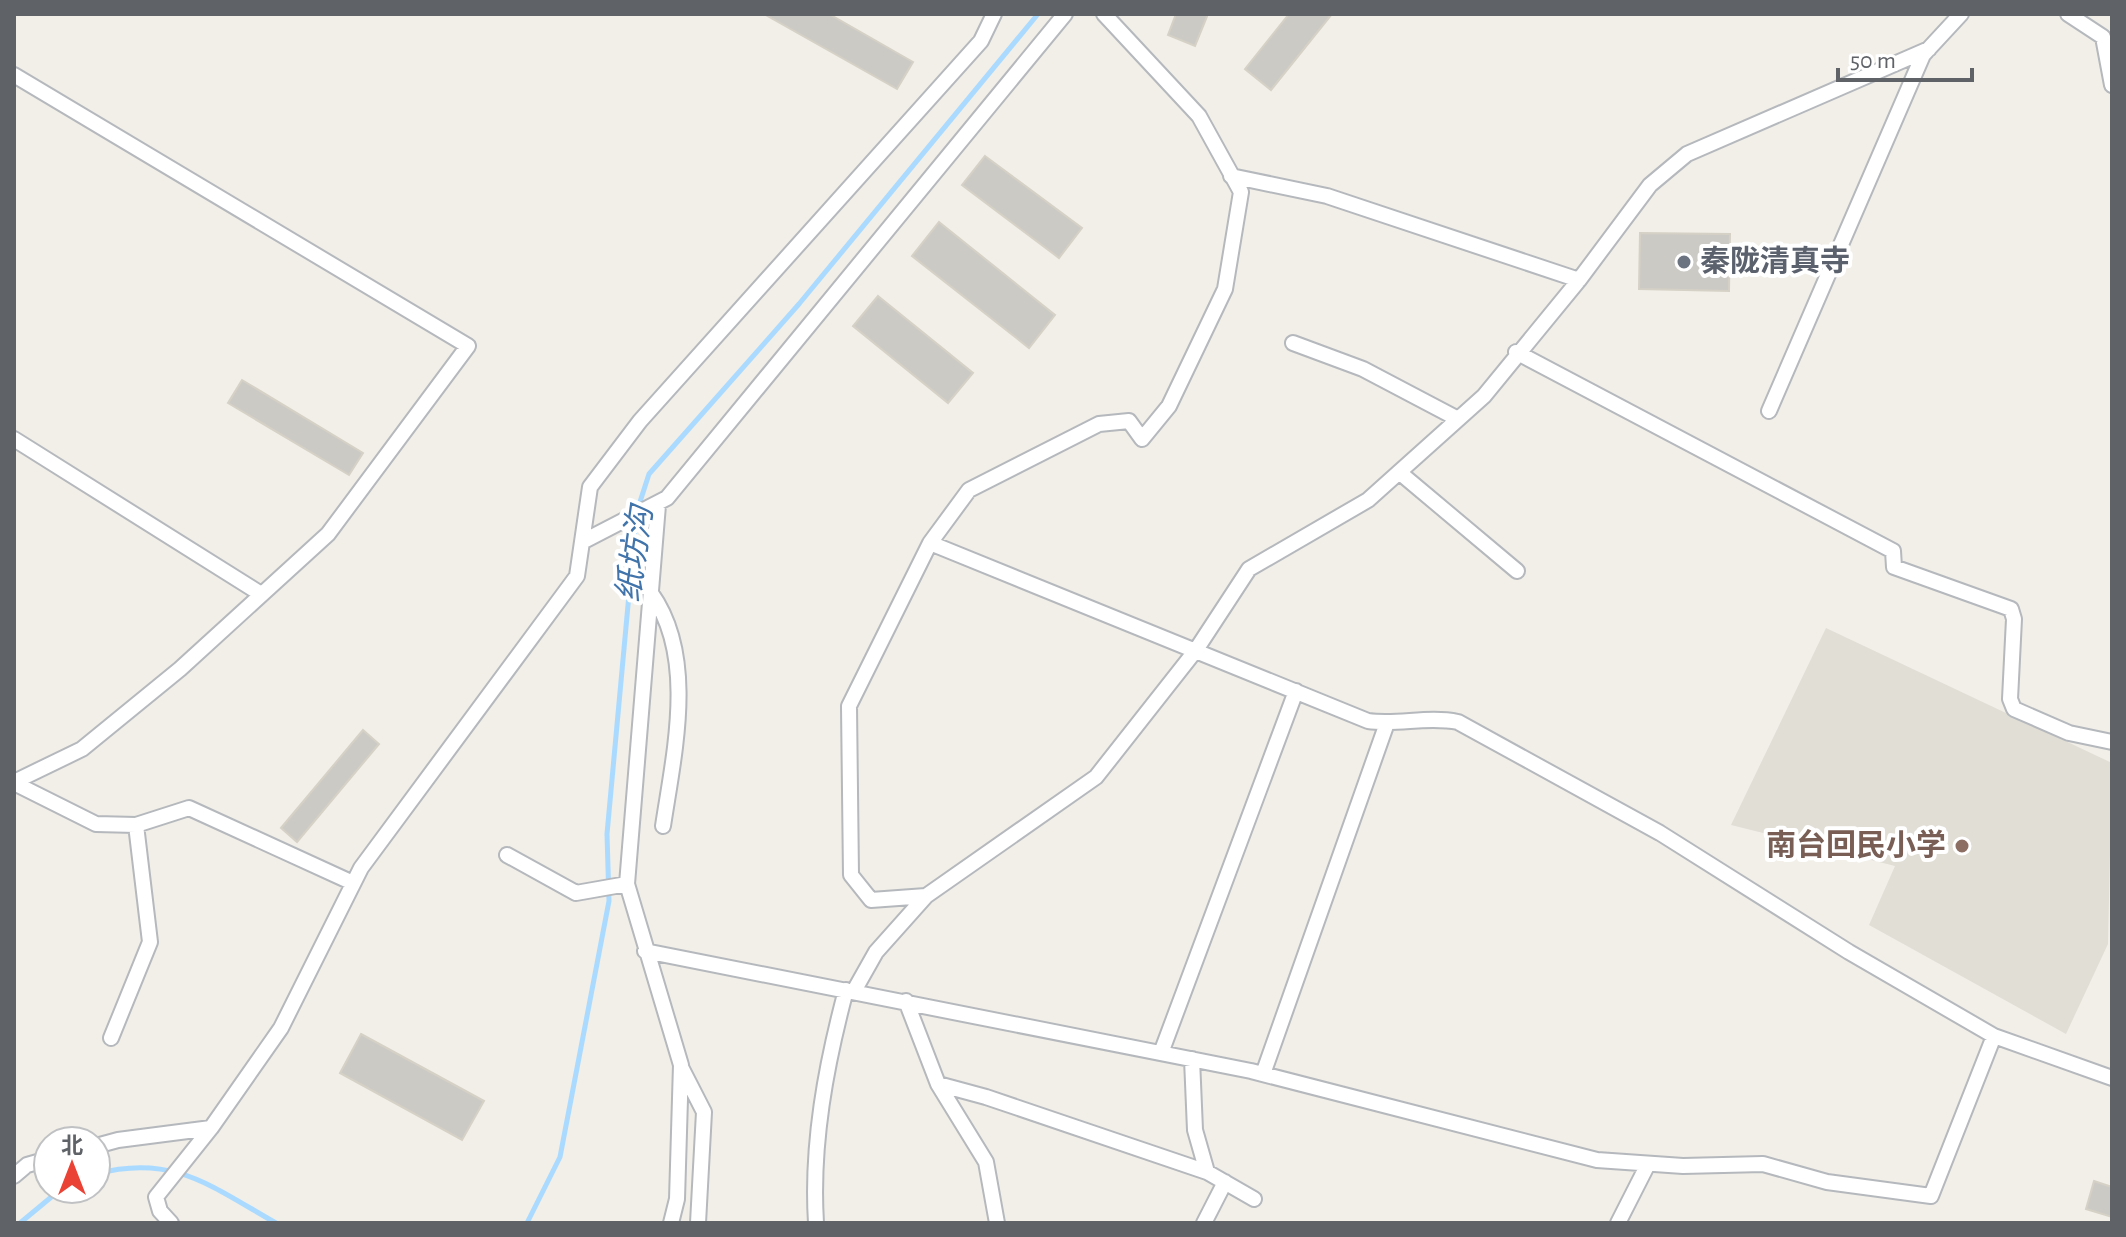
<svg xmlns="http://www.w3.org/2000/svg" width="2126" height="1237" viewBox="0 0 2126 1237" font-family="'Alegreya Sans','Noto Sans SC',sans-serif">
<style>
.education{fill:#e1ded6}
.lines{fill:none;stroke-linecap:round;stroke-linejoin:round}
.stream{stroke:#aadaff;stroke-width:5}
.building{fill:#cccac5;stroke:#d6d1c6;stroke-width:2}
.street-casing{stroke:#b5b8bc;stroke-width:18}
.street{stroke:#fff;stroke-width:14}
.worship-dot{fill:#6b7280;stroke:#fff;stroke-width:3}
.education-dot{fill:#8d6e63;stroke:#fff;stroke-width:3}
.labels{text-anchor:middle;dominant-baseline:central;stroke-width:8;stroke-linejoin:round;paint-order:stroke}
.worship-label{font-size:30px;font-weight:bold;fill:#5b616d;stroke:#fff;text-anchor:start}
.education-label{font-size:30px;font-weight:bold;fill:#785e54;stroke:#fff;text-anchor:end}
.water-label{font-size:32px;font-style:italic;fill:#4174aa;stroke:#fff}
</style>
<rect width="100%" height="100%" fill="#f1efe8"/>
<path class="education" d="M1826 628 2112 763 2108 944 2066 1034 1869 925 1895 866 1731 825Z"/>
<g class="lines">
<path class="stream" d="M638 508 649 474 799 304 1038 14
M96 1174C173 1153 212 1187 276 1223
M20 1223 61 1189
M527 1223 560 1157 609 901 607 834 636 518"/>
</g>
<path class="building" d="M764 14H829L913 62 897 89Z
M1176 14H1208L1195 46 1168 35Z
M1289 14H1332L1271 90 1245 69Z
M985 156 1082 228 1059 258 962 185Z
M939 222 1055 315 1029 348 912 256Z
M1640 233 1730 234 1729 291 1639 289Z
M878 296 973 373 948 403 853 326Z
M242 380 363 453 349 475 228 403Z
M363 730 379 744 297 842 281 828Z
M361 1034 484 1101 462 1140 340 1073Z
M2094 1181 2112 1187V1217L2086 1209Z"/>
<g class="lines">
<g class="street-casing">
<path id="street" d="M2068 14 2103 37 2112 85
M14 75 468 346 328 534 180 669 82 749 14 782
M1231 176 1327 196 1579 280
M1293 343 1363 369 1458 419
M1516 352 1893 551 1894 567 2011 609 2014 619 2010 699 2014 709 2069 733 2112 742
M1769 411 1923 55 1961 14
M14 439 261 594
M1399 472 1517 571
M582 542 667 498 1065 14
M930 543 969 490 1099 424 1129 421 1142 439 1169 406 1225 289 1241 192 1199 116 1104 14
M651 593C697 657 674 753 663 826
M14 783 96 824 136 825 189 808 353 883
M507 855 576 893 627 884 658 505
M627 884 681 1065 677 1199 671 1223
M926 896 871 900 851 875 849 706 930 543 1368 721C1398 725 1428 716 1458 722L1660 833 1849 952 1994 1036 2112 1078
M645 951 1251 1071 1597 1160 1683 1166 1763 1164 1827 1182 1931 1196 1994 1036
M854 991 876 952 926 896 1096 777 1196 650 1249 569 1368 500 1484 396 1579 280 1650 185 1687 154 1929 49
M906 1001 938 1084 986 1162 997 1223
M111 1038 150 942 136 825
M1161 1053 1296 691
M1192 1059 1195 1130 1207 1172
M682 1069 704 1112 698 1223
M1263 1074 1387 723
M938 1084 986 1097 1207 1172 1254 1199
M96 1146 118 1140 211 1128
M14 1176 27 1165 48 1159
M171 1223 160 1211 156 1197 211 1128 281 1028 361 868 577 576 590 487 640 421 981 41 994 14
M816 1223C811 1144 826 1065 846 990
M1204 1223 1225 1182
M1618 1223 1648 1164"/>
</g>
<use href="#street" class="street"/>
</g>
<circle class="worship-dot" cx="1684" cy="262" r="8"/>
<circle class="education-dot" cx="1962" cy="846" r="8"/>
<g class="labels">
<g class="worship-label">
<text x="1700" y="262">秦陇清真寺</text>
</g>
<g class="education-label">
<text x="1946" y="846">南台回民小学</text>
</g>
<g class="water-label">
<text transform="translate(635 554) rotate(-82)">纸坊沟</text>
</g>
</g>
<rect width="2126" height="1237" fill="none" stroke="#5f6368" stroke-width="32"/>
<g transform="translate(72 1165)"><circle r="38" fill="#ffffff" stroke="#bfc1c3" stroke-width="2"/>
<path d="M0-6L14 30L0 20L-14 30Z" fill="#ea4335"/>
<text y="-12" font-size="22" font-weight="bold" text-anchor="middle" fill="#5f6368">北</text>
</g>
<path d="M1838 68v12h134v-12" fill="none" stroke="#5f6368" stroke-width="4"/>
<text x="1850" y="68" font-size="24" fill="#5f6368" stroke="#ffffff" stroke-width="6" paint-order="stroke">50 m</text>
</svg>
